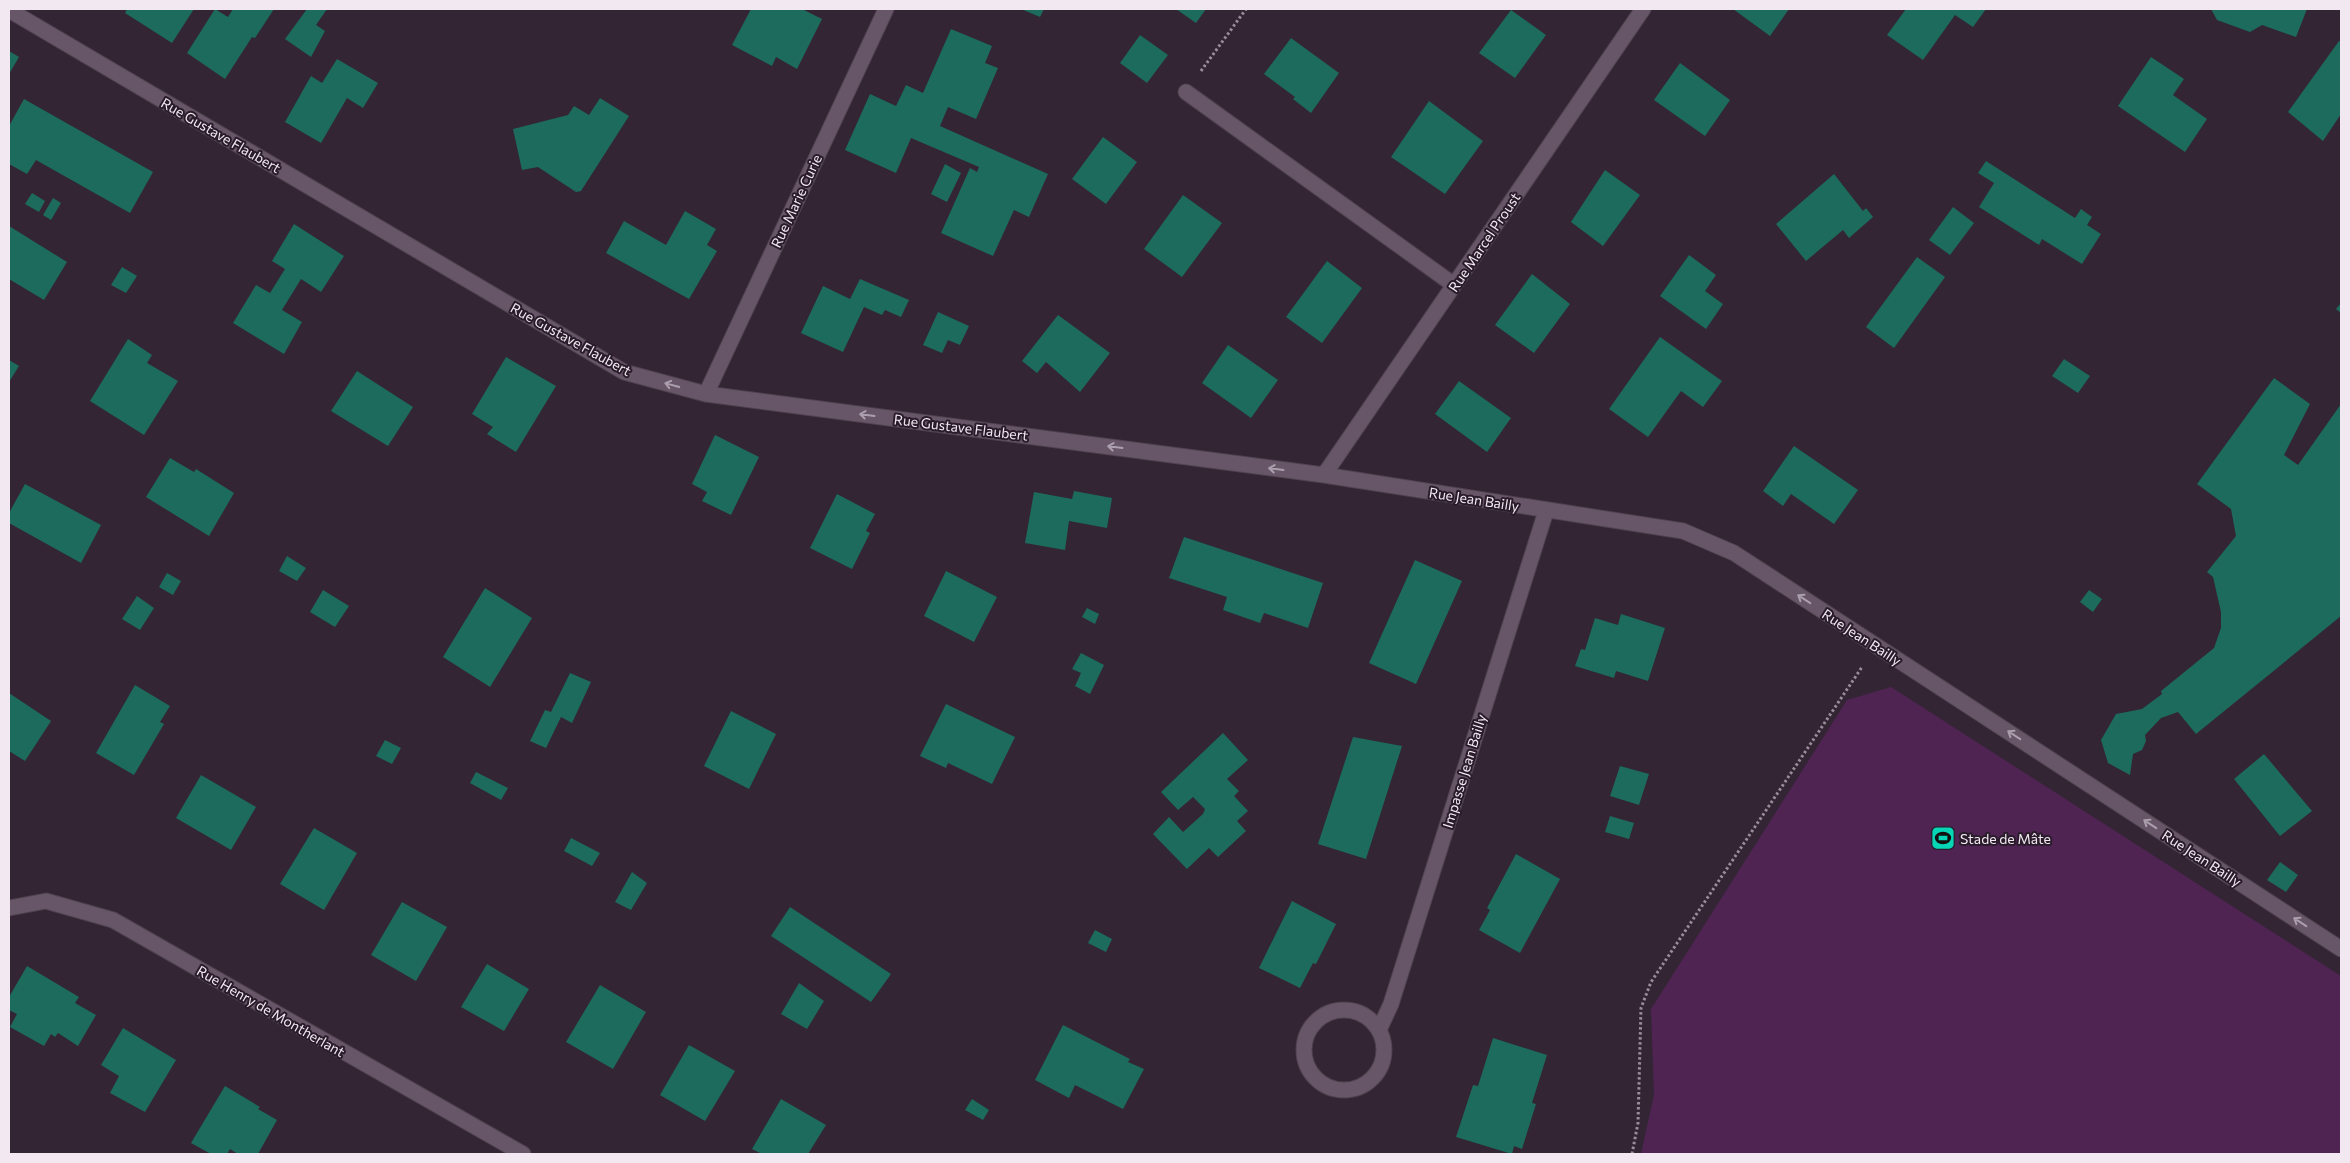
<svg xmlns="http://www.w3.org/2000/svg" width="2350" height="1163" viewBox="0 0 2350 1163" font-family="Commissioner,sans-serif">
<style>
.green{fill:#4f2453}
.building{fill:#1c6b5c}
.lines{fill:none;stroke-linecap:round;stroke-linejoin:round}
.minor-casing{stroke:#4f424f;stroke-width:17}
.path{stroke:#998d99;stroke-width:3;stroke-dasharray:2.5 2.5;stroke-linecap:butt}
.minor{stroke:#675668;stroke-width:15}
.oneway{stroke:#ac9fad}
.labels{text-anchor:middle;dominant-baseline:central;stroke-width:4;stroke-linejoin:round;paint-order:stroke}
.street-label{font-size:14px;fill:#f2e8f2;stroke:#291b2a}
.poi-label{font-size:14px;fill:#f2e8f2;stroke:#291b2a;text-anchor:start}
</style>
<rect width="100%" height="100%" fill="#332534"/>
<path class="green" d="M1891 687 2341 976V1154H1641L1654 1095 1651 1009 1847 700Z"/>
<path class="building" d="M127 9H194L172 43 125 13Z
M215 9 228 17 233 9H274L255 38 252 37 225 79 187 53Z
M307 9H327L316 25 325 31 311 57 285 39Z
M751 9H802L822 19 797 69 776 57 772 66 732 45Z
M1021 9H1044L1040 17Z
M1176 9H1206L1196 23Z
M1733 9H1789L1770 36Z
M1906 9H1986L1973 27 1955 15 1923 60 1887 35Z
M2211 9H2307L2296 37 2262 25 2250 32 2217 20Z
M1511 10 1546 35 1515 78 1479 53Z
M951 29 992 46 985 63 998 68 976 119 948 107 940 126 1048 174 1029 217 1014 210 993 256 941 233 970 168 977 172 979 167 911 138 896 173 845 150 870 94 896 106 906 85 923 93Z
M1140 35 1168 55 1147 83 1120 63Z
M1291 38 1339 73 1311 113 1293 99 1295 97 1264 74Z
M2339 41 2341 42V114L2323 141 2288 112Z
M9 51 19 57 9 74Z
M2151 57 2184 79 2173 95 2207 119 2185 152 2118 106Z
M337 59 378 83 363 108 347 98 321 143 285 122 311 76 322 83Z
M1680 63 1730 100 1705 136 1654 100Z
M600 98 629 116 581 191 576 192 538 167 522 170 513 129 568 115 574 106 589 115Z
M24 99 153 172 130 213 36 160 27 174 9 164V126Z
M1429 101 1483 141 1445 194 1391 157Z
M1103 137 1137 162 1106 204 1072 179Z
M1986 161 2075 218 2081 209 2092 217 2087 225 2101 234 2082 264 2042 239 2039 245 1979 207 1994 183 1978 173Z
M945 164 961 173 947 202 931 194Z
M1605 170 1640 195 1603 246 1571 222Z
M1834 174 1863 211 1866 208 1873 217 1849 238 1843 230 1806 261 1776 224Z
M32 193 45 201 39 212 25 204Z
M1183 195 1222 223 1182 277 1144 249Z
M53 198 61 203 51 220 43 215Z
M1953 207 1974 223 1950 255 1929 240Z
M685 211 716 229 707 245 717 251 689 299 606 253 624 221 666 245Z
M294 224 344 256 321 292 301 279 282 310 302 322 284 354 233 323 256 285 270 293 285 269 272 261Z
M9 226 67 262 44 300 9 279Z
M1689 255 1716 275 1705 291 1723 304 1706 329 1660 296Z
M1917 257 1945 277 1894 348 1866 327Z
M1327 261 1362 288 1322 343 1286 317Z
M122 267 137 276 126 293 111 285Z
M1532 274 1570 304 1534 353 1495 325Z
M860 279 909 300 901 317 885 310 882 315 864 307 843 352 801 333 823 286 850 299Z
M2341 303V313L2336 309Z
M938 312 969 326 960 345 948 340 942 353 923 345Z
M1058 315 1110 353 1080 392 1046 362 1037 373 1022 361Z
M1660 337 1722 381 1703 407 1681 391 1648 437 1609 409Z
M128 339 152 355 147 363 178 381 144 435 90 401Z
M1228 345 1278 380 1251 418 1202 383Z
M506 357 556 386 516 452 487 434 493 427 472 414Z
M2064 359 2090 376 2078 393 2052 376Z
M9 360 19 366 9 382Z
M357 371 413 407 388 446 331 411Z
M2274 378 2310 404 2284 455 2298 465 2341 404V616L2196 734 2178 712 2161 718 2145 735 2146 741 2142 750 2133 754 2130 775 2108 763 2101 740 2116 714 2142 709 2162 694 2161 691 2214 648 2221 628V612L2213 577 2207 572 2236 536 2231 509 2197 484Z
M1459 381 1511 418 1487 452 1435 414Z
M715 435 759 457 731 515 702 501 707 492 692 484Z
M1794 446 1858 490 1834 524 1791 494 1783 506 1763 491Z
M170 458 194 472 196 469 234 493 209 536 146 497Z
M25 484 101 525 81 563 9 523V513Z
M1074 491 1112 498 1107 528 1069 521 1065 550 1025 543 1034 492 1072 499Z
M837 494 875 514 866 531 870 533 852 569 810 548Z
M1184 537 1323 583 1308 628 1264 613 1260 623 1223 610 1227 597 1169 578Z
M287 556 306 568 297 581 279 571Z
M1415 560 1462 581 1416 684 1369 663Z
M946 571 997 597 974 642 924 616Z
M167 573 181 581 173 595 159 587Z
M485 588 532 618 490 687 443 657Z
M323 590 349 606 335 627 310 612Z
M2089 590 2102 599 2093 612 2080 602Z
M137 596 154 608 140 630 122 619Z
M1087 608 1099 614 1095 624 1082 617Z
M1621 614 1665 628 1648 681 1616 671 1614 678 1575 666 1581 649 1585 650 1595 618 1618 625Z
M1081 653 1104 665 1090 694 1075 686 1081 673 1072 669Z
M570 673 591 682 572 723 561 717 546 748 530 741 545 710 551 712Z
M135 685 170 706 160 722 164 724 134 775 96 753Z
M9 693 51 721 25 761 9 751Z
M946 704 1015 737 992 784 948 763 946 768 920 756Z
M731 711 776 734 749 789 704 766Z
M1223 733 1248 760 1227 779 1239 791 1234 796 1248 811 1237 821 1246 831 1218 857 1209 848 1187 869 1153 834 1169 817 1183 832 1203 814 1205 809 1193 797 1178 810 1161 792Z
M1353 737 1402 746 1366 859 1318 844Z
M385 740 401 748 392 764 376 756Z
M2264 754 2312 811 2280 836 2234 779Z
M1620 766 1649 774 1639 805 1610 796Z
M476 772 508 788 501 800 470 783Z
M201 775 256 807 231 850 176 818Z
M1610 816 1634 823 1629 839 1605 832Z
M314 828 357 853 324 910 280 884Z
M571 838 600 853 592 866 564 851Z
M1516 854 1560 879 1520 953 1479 930 1490 910 1487 908Z
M2280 862 2298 875 2286 892 2267 880Z
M632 872 647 883 631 910 615 902Z
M1292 901 1336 924 1316 964 1313 963 1300 988 1259 968Z
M402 902 447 927 416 981 371 955Z
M790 907 891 974 871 1002 771 936Z
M1095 930 1112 939 1106 952 1088 943Z
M487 964 529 989 504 1031 461 1007Z
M27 966 79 997 75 1003 96 1015 78 1046 58 1033 55 1037 51 1034 44 1046 10 1027 17 1014 9 1010V997Z
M799 983 824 1001 807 1029 781 1014Z
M600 985 646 1012 613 1069 566 1042Z
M1063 1025 1130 1059 1128 1062 1144 1069 1123 1109 1075 1085 1069 1098 1035 1080Z
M123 1028 176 1060 145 1112 110 1093 119 1076 101 1065Z
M1493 1038 1547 1055 1532 1103 1536 1104 1522 1149 1514 1146 1512 1154 1456 1137 1473 1085 1478 1086Z
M689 1045 735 1071 705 1121 660 1095Z
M225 1086 260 1107 258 1109 277 1120 258 1154H238L230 1149 227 1154H211L191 1143Z
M781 1099 826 1125 808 1154H762L752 1149Z
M972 1099 989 1110 983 1120 965 1110Z"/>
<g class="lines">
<g class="minor-casing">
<path id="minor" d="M9 10 624 372 706 394 1324 475 1683 531 1734 553 2341 949
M1186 92 1454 285
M706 394 886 9
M1324 475 1643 9
M9 908 46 901 113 920 523 1154
M1304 1050a40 40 0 1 1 80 0a40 40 0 1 1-80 0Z
M1379 1030 1391 1004 1546 511"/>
</g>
<path class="path" d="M1201 71 1246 9
M1632 1154 1638 1123 1641 1008 1651 982 1862 667"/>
<use href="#minor" class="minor"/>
</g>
<defs><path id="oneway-shaft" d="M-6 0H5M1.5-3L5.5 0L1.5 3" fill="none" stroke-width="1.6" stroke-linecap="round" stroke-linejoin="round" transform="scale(1.25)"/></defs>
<g class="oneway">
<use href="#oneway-shaft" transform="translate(672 385) rotate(-165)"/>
<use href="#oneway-shaft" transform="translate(867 415) rotate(-173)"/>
<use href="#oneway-shaft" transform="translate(1115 447) rotate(-173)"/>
<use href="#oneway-shaft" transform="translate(1276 469) rotate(-173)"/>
<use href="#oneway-shaft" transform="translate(1804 599) rotate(-147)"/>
<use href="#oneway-shaft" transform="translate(2014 735) rotate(-147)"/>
<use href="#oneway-shaft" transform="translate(2150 824) rotate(-147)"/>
<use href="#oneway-shaft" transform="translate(2300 922) rotate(-147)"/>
</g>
<defs>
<g id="stadium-square" transform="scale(1.25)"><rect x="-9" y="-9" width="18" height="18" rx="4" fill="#06d5b6" stroke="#291b2a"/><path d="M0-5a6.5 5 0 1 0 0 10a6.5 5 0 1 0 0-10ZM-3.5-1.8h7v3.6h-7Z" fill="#111"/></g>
</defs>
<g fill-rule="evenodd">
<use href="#stadium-square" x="1943" y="838"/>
</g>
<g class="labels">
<g class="street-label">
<text transform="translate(221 135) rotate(30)">Rue Gustave Flaubert</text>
<text transform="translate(796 201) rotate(-65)">Rue Marie Curie</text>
<text transform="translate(1484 242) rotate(-56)">Rue Marcel Proust</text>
<text transform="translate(571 339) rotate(29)">Rue Gustave Flaubert</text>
<text transform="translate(961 427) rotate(7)">Rue Gustave Flaubert</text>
<text transform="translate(1474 499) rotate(9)">Rue Jean Bailly</text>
<text transform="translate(1862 637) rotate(33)">Rue Jean Bailly</text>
<text transform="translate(1464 771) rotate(-73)">Impasse Jean Bailly</text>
<text transform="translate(2202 858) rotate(33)">Rue Jean Bailly</text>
<text transform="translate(271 1011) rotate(30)">Rue Henry de Montherlant</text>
</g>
<g class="poi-label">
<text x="1960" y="838">Stade de Mâte</text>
</g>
</g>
<rect width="2350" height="1163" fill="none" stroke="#f2e8f2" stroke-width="20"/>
</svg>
